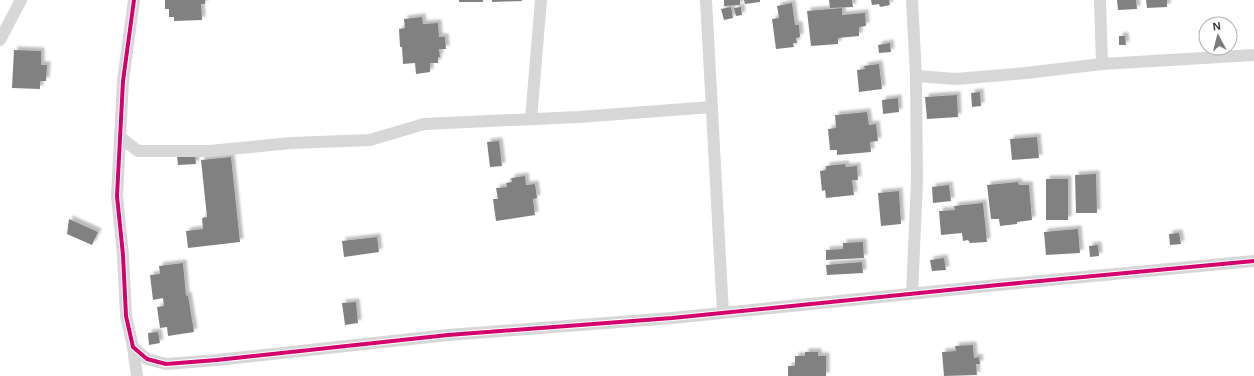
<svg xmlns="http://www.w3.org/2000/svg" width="1254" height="376" viewBox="0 0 1254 376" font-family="Arial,sans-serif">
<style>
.building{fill:#818181;filter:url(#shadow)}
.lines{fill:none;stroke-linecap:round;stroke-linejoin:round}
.minor{stroke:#d7d7d7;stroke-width:12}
.cycleway-casing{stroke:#fff;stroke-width:6}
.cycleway{stroke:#d6006c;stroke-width:4}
</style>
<defs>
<filter id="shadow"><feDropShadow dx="3.5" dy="-3.5" stdDeviation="1" flood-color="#0004"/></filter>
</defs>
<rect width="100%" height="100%" fill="#fff"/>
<path class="building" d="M165 0H205V4H201L202 20 174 21V17H169V9H165Z
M459 0H483V2H459Z
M492 0H522V1L492 2Z
M724 0H740V5L724 6Z
M744 0H760V2L745 4Z
M829 0H852L853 7 830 8Z
M871 0H889L890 5 880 7 879 4 872 5Z
M1117 0H1136L1137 9 1118 10Z
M1146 0H1167V7L1147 8Z
M792 3 795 25H799L800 37 796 38 797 43H793L794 47 776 49 772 19 779 18 777 6Z
M731 7 733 18 724 20 721 9Z
M741 7 742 15 736 16 734 8Z
M842 8V15L865 13 866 26 859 27V36L838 38V44L811 46 807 11Z
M422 17 423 24 438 23 439 37H445L446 49H439L440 57H438V63H430V72L416 74 415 63 403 64 402 47H400L399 29 405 28 404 19Z
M1119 36H1125L1126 45H1119Z
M890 43 891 52 879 53 878 45Z
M14 50 41 51V65H47L46 81H40V89L12 88Z
M879 64 882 89 859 92 857 70 865 69 864 66Z
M980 92 981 106 972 107 971 93Z
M957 95 958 117 927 119 925 97Z
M898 98 899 112 883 114 882 100Z
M867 112 869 125 876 124 878 141 870 142 871 152 837 155V150H830L828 129 836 128 835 115Z
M1037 137 1039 158 1012 160 1010 139Z
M499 141 502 166 490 167 487 142Z
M195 155 196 164 178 165 177 156Z
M231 157 240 242 188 248 186 231 203 229 202 218 207 217 201 160Z
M845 164 846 167 857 166 858 180H852L854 195 826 198 825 190 822 191 820 171 826 170V166Z
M1096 174 1097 213H1076L1075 175Z
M525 176 526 185 535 184 537 198 533 199 535 215 496 221 493 199H498L496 188 507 187 506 183 512 182 511 178Z
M1046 179H1068V220H1046Z
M1018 182 1019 185H1029L1032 220 1017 222V224L1000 226 999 219H991L987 185Z
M949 185 951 201 933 203 932 187Z
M899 191 901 224 881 226 878 193Z
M983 203 987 242 970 243 968 240 963 241 962 233 941 235 939 211 955 210 954 206Z
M69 219 98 232 92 245 67 234Z
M1078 229 1080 253 1046 255 1044 232Z
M1179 233 1181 244 1170 245 1169 234Z
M377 237 379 252 344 257 342 241Z
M863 242 864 258 826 260V250L843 249V243Z
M1098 245 1099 256 1090 257 1089 246Z
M944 258 946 270 932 271 930 260Z
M862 262 863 273 827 275 826 265Z
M183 263 186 296 188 295 194 332 168 336 167 327 160 328 157 307 164 306 163 298 153 300 150 275 160 274 159 266Z
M356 302 358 323 345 325 342 303Z
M158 332 160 343 149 345 148 333Z
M973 345 974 358 979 357 980 364H976L977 375 944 376 942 352 956 351 955 346Z
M805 352H818V356H826V376H788V366H795V356H805Z"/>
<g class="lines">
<path class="minor" d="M134 0 123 81 117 196 123 255 126 316 133 347 147 359 166 364 217 360 448 335 672 318 998 285 1254 261
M706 0 723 313
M0 40 21 0
M1102 64 1254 55
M916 76 956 79 1026 73 1102 64 1100 0
M531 119 541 0
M120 137 138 151H209L291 143 370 140 424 124 579 117 712 107
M912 294 917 181 916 76 912 0
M133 347 137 376"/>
<g class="cycleway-casing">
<path id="cycleway" d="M134 0 123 81 117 196 123 255 126 316 133 347 147 359 166 364 217 360 448 335 672 318 998 285 1254 261"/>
</g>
<use href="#cycleway" class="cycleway"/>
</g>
<g transform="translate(1218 36) rotate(353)"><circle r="19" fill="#ffffff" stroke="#adadad"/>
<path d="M0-3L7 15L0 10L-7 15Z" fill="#7a7a7a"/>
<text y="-6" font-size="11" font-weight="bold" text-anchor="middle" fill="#333333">N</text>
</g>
</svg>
